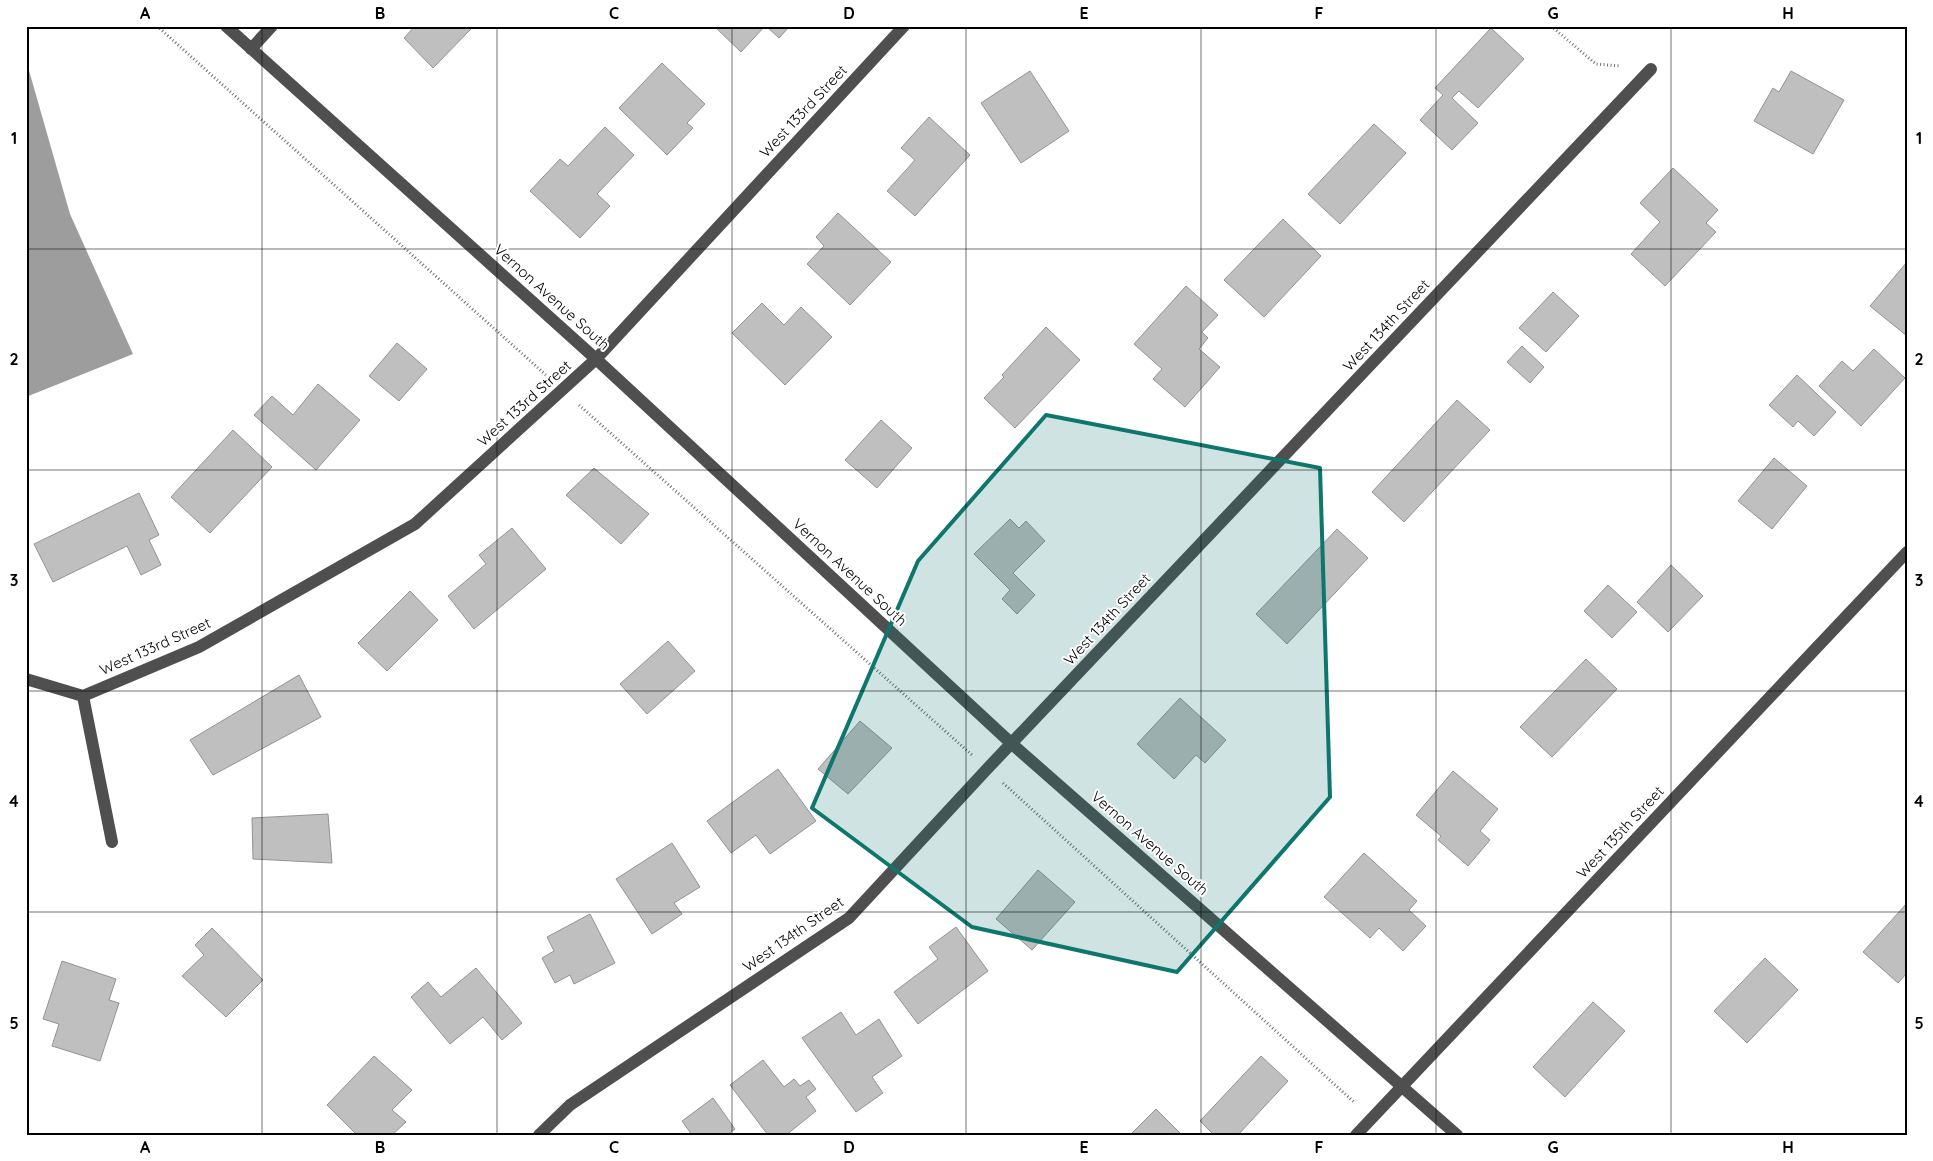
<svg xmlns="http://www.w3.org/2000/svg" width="1933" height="1161" viewBox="0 0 1933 1161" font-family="Quicksand,sans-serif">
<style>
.water{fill:#9d9d9d}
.building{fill:#bfbfbf;stroke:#939393}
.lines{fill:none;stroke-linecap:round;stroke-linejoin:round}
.path{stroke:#717171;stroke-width:3;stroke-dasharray:1 2.5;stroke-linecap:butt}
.minor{stroke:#4f4f4f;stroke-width:12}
.marked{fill:#0f766e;fill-opacity:0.2;stroke:#0f766e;stroke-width:4;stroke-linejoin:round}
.grid{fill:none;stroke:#000;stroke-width:1;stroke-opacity:0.55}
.labels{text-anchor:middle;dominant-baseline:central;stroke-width:4;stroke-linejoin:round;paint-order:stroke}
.street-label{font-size:15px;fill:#000;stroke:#fff}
.neatline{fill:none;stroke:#000;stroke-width:2}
.grid-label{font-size:16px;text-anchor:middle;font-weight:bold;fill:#000}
</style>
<rect width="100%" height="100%" fill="#fff"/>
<path class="water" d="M26 60 70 214 133 354 26 397Z"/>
<path class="building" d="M415 26H468L471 29 433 68 404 38Z
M714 26H765L741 52Z
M766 26H790L779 38Z
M1491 28 1524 59 1478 108 1459 91 1452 98 1478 123 1452 150 1420 120 1443 95 1435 88Z
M662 63 705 104 687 123 693 128 667 155 619 108Z
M1030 71 1069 131 1021 163 981 103Z
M1791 71 1844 100 1813 154 1754 121 1773 88 1779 92Z
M929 117 970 155 915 216 887 191 915 160 901 148Z
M1374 124 1406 153 1340 224 1308 194Z
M605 127 634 155 597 194 610 206 580 238 530 191 560 159 568 166Z
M1673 168 1718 210 1706 223 1716 232 1665 286 1631 254 1660 222 1640 203Z
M838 213 891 262 850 305 807 264 824 246 816 237Z
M1283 219 1321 256 1264 317 1224 280Z
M1907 262V336L1870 306Z
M1186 286 1218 315 1202 332 1208 338 1199 349 1220 367 1185 407 1153 379 1162 369 1134 344Z
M1553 292 1579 316 1546 352 1519 328Z
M762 303 784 325 801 307 832 337 785 385 732 333Z
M1046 327 1080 360 1015 428 984 398 1004 377 1002 375Z
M397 343 427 369 399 401 369 376Z
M1522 346 1544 367 1530 383 1507 362Z
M1874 349 1905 378 1861 426 1819 386 1842 361 1853 371Z
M1797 375 1836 412 1814 436 1798 421 1793 427 1769 405Z
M318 384 360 420 316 470 254 415 272 396 293 415Z
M1457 400 1490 430 1404 522 1372 492Z
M881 420 912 448 877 488 845 460Z
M233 430 272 467 210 533 171 497Z
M1774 458 1807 486 1772 529 1738 501Z
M594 468 649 514 621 544 566 495Z
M139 493 159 535 149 540 161 565 141 575 127 546 53 582 34 544Z
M1010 519 1019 528 1026 521 1045 541 1013 573 1035 595 1017 614 1002 599 1010 590 974 554Z
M512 528 546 569 474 629 448 596 486 564 479 555Z
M1337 529 1368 558 1287 644 1256 614Z
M1671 565 1703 596 1668 632 1637 602Z
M1608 585 1637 612 1612 638 1584 611Z
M410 591 438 620 387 671 358 643Z
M668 641 695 671 647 714 620 684Z
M1586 659 1617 689 1552 757 1520 727Z
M299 675 321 717 213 775 190 740Z
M1180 698 1226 740 1205 763 1196 755 1174 779 1137 744Z
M860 721 892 748 848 794 818 769Z
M778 769 816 821 770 854 756 835 731 853 707 821Z
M1453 771 1498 809 1480 831 1490 840 1468 866 1438 840 1441 836 1416 815Z
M328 814 332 863 253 859 252 818Z
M672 843 700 887 674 903 682 914 652 934 616 879Z
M1364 853 1417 901 1409 910 1426 926 1403 951 1379 928 1370 938 1324 897Z
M1038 870 1075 902 1032 950 996 919Z
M1907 903V973L1898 983 1863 952Z
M590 914 615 963 574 984 570 975 555 983 542 958 554 951 547 937Z
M956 927 988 971 918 1024 894 992 938 959 929 947Z
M212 928 263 980 226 1017 182 976 204 955 195 945Z
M1765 958 1798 990 1747 1043 1714 1011Z
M62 961 116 979 109 1000 119 1003 100 1061 52 1046 59 1024 43 1019Z
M476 968 522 1023 502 1040 483 1017 450 1044 411 997 428 982 441 997Z
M1593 1002 1625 1031 1565 1097 1533 1067Z
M841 1012 856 1035 879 1019 902 1056 872 1077 883 1093 856 1112 802 1038Z
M374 1056 412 1090 392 1110 406 1122 392 1135H357L327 1105Z
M1261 1056 1288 1081 1238 1135H1214L1200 1121Z
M763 1060 784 1087 794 1079 800 1086 809 1080 816 1089 806 1097 816 1111 786 1135H768L730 1085Z
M713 1098 735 1129 727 1135H692L682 1121Z
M1156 1109 1182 1135H1130Z"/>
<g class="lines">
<path class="path" d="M157 26 547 376
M1551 26 1596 64 1621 66
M579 405 972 755
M1003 783 1355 1103"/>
<path class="minor" d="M226 26 596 359 1012 744 1457 1135
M251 49 272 26
M26 679 83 696
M83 696 199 647 415 524 596 359 904 26
M83 696 112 842
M539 1135 570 1105 849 918 987 769 1651 69
M1356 1135 1907 552"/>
</g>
<path class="marked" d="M1046 415 1320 468 1330 797 1177 972 972 927 812 808 918 561Z"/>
<path class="grid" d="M262 26V1135M497 26V1135M732 26V1135M966 26V1135M1201 26V1135M1436 26V1135M1671 26V1135M26 249H1907M26 470H1907M26 691H1907M26 912H1907"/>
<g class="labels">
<g class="street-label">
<text transform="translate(803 111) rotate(-47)">West 133rd Street</text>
<text transform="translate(552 297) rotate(42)">Vernon Avenue South</text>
<text transform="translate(1386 325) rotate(-47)">West 134th Street</text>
<text transform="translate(524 403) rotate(-42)">West 133rd Street</text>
<text transform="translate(850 572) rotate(43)">Vernon Avenue South</text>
<text transform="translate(1107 619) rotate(-47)">West 134th Street</text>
<text transform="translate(155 646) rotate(-24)">West 133rd Street</text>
<text transform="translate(1620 832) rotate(-47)">West 135th Street</text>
<text transform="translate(1150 843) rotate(41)">Vernon Avenue South</text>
<text transform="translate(793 934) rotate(-35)">West 134th Street</text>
</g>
</g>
<rect width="1933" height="1161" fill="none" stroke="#ffffff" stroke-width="55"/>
<rect x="28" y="28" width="1878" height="1106" class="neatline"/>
<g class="grid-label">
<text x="145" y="19">A</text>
<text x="380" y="19">B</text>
<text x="614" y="19">C</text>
<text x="849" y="19">D</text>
<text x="1084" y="19">E</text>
<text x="1319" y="19">F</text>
<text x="1553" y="19">G</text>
<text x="1788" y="19">H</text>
<text x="14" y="144">1</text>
<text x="1919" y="144">1</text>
<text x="14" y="365">2</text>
<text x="1919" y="365">2</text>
<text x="14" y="586">3</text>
<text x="1919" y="586">3</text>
<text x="14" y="807">4</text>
<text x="1919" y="807">4</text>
<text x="14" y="1029">5</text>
<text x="1919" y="1029">5</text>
<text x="145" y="1153">A</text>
<text x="380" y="1153">B</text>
<text x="614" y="1153">C</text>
<text x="849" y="1153">D</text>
<text x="1084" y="1153">E</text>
<text x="1319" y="1153">F</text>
<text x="1553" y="1153">G</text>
<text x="1788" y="1153">H</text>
</g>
</svg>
